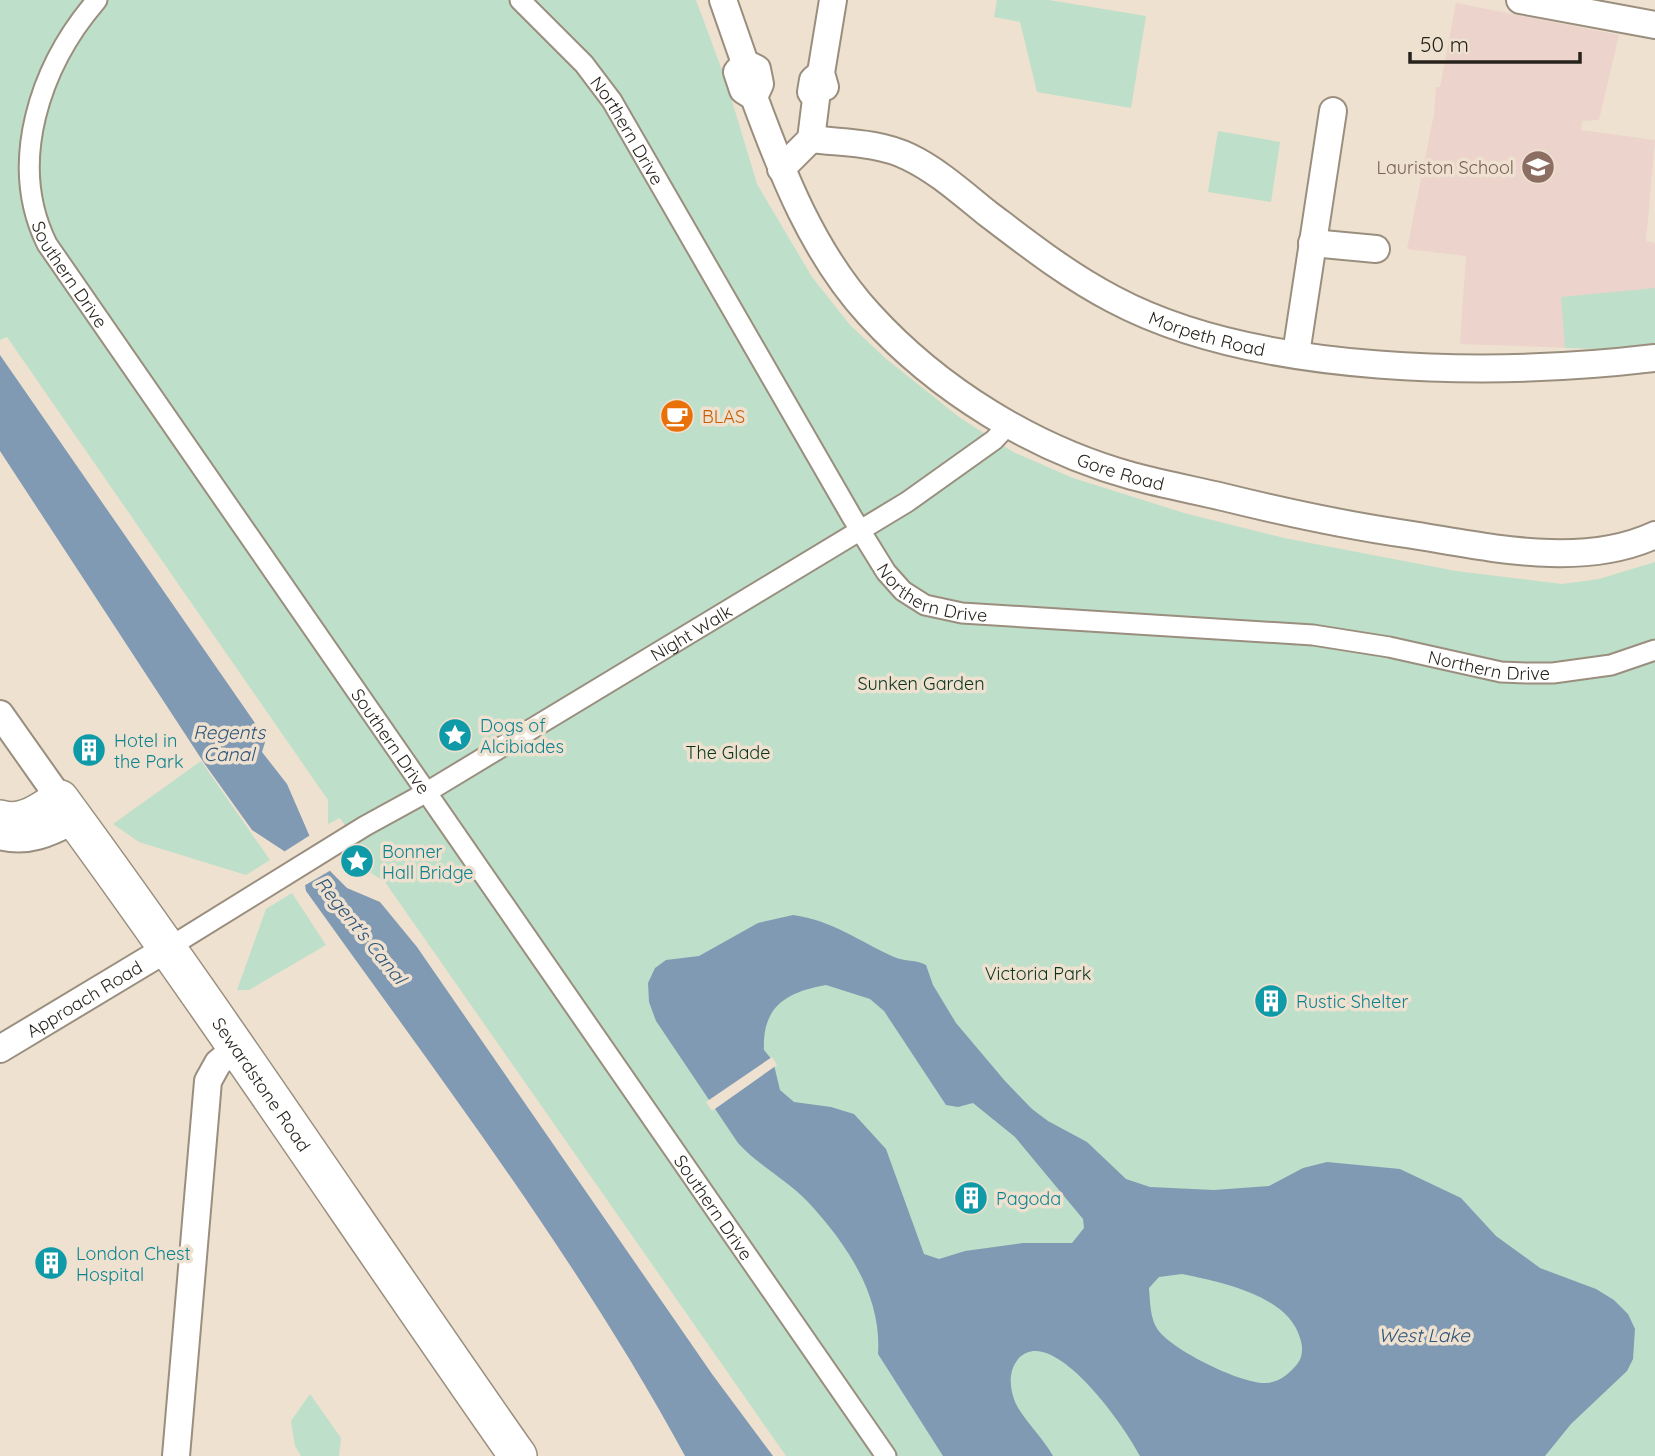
<svg xmlns="http://www.w3.org/2000/svg" width="1655" height="1456" viewBox="0 0 1655 1456" font-family="Quicksand,sans-serif">
<style>
.education{fill:#ecd3cc}
.green{fill:#bedfc9}
.water{fill:#819ab3;fill-rule:evenodd}
.pier{fill:#eee1d0}
.lines{fill:none;stroke-linecap:round;stroke-linejoin:round}
.pedestrian-casing{stroke:#9a8e7e;stroke-width:23}
.minor-casing{stroke:#9a8e7e;stroke-width:30}
.secondary-casing{stroke:#9a8e7e;stroke-width:40}
.pedestrian{stroke:#fff;stroke-width:19}
.minor{stroke:#fff;stroke-width:26}
.secondary{stroke:#fff;stroke-width:37}
.labels{text-anchor:middle;dominant-baseline:central;stroke-width:7;stroke-linejoin:round;paint-order:stroke}
.street-label{font-size:18px;fill:#27231c;stroke:#eee1d0}
.education-label{font-size:18px;fill:#785e54;stroke:#eee1d0;text-anchor:end}
.food-label{font-size:18px;fill:#c56008;stroke:#eee1d0;text-anchor:start}
.park-label{font-size:18px;fill:#0b341e;stroke:#eee1d0}
.culture-label{font-size:18px;fill:#0d838f;stroke:#eee1d0;text-anchor:start}
.water-label{font-size:19px;font-style:italic;fill:#2d5479;stroke:#eee1d0}
</style>
<rect width="100%" height="100%" fill="#eee1d0"/>
<path class="education" d="M1456 3 1619 35 1599 120 1582 121 1581 130 1655 140 1646 241 1655 243V343L1604 349 1460 344 1466 256 1407 249 1434 114 1436 87H1440Z"/>
<path class="green" d="M0 0H696L726 81 757 184 812 277 850 325 885 358 959 417 1013 452 1073 478 1184 513 1284 538 1456 571 1562 584 1599 579 1655 562V1456H786L385 882 351 860 362 850 340 818 328 824V800L294 751 7 337 0 340Z
M997 0H1049L1146 16 1131 108 1037 92 1020 22 994 17Z
M1218 131 1280 142 1271 202 1208 192Z
M1655 288V343L1604 349 1565 348 1561 297Z
M201 761 270 860 246 875 139 842 113 824Z
M292 893 326 945 249 990H237L266 909Z
M310 1394 341 1438 339 1456H301L295 1446 291 1421Z"/>
<path class="water" d="M0 355 266 739 262 752 287 784 310 837 331 872 347 888 380 902 417 947 712 1374 773 1456H685C579 1260 436 1073 306 891L305 885 284 851 252 830 204 763 0 451Z
M793 915C832 920 860 942 894 957 905 962 916 959 926 965L933 985 956 1023 1005 1081 1032 1109 1048 1121 1087 1142 1126 1179 1150 1187 1214 1190 1269 1186 1303 1168 1327 1162 1400 1169 1461 1198 1496 1236 1540 1268 1596 1289 1614 1300 1628 1314 1635 1329 1633 1359 1627 1371 1571 1424 1545 1456H1140C1126 1428 1053 1323 1019 1358 1009 1369 1009 1385 1014 1399 1019 1415 1043 1437 1053 1456H943L878 1354C882 1296 847 1244 808 1202 787 1180 759 1166 738 1143L656 1021 649 1002 648 983 655 968 666 960 699 956 758 923ZM826 985 870 999 884 1011 946 1105 958 1107 973 1103 1015 1137 1083 1219 1084 1228 1072 1243H1023L965 1251 939 1259 924 1254 886 1149 854 1114 831 1107 794 1102 780 1090 773 1061 764 1050C762 1006 787 992 826 985ZM1182 1274C1220 1282 1288 1295 1300 1338 1303 1346 1303 1356 1298 1363 1290 1373 1280 1382 1267 1383 1243 1385 1172 1350 1158 1330 1150 1319 1150 1301 1149 1288L1159 1277Z"/>
<path class="pier" d="M312 834 333 869 302 887 282 853Z
M772 1057 777 1065 712 1111 706 1102Z"/>
<g class="lines">
<g class="pedestrian-casing">
<g id="pedestrian">
<path id="s1" d="M97 0C40 66 7 163 47 244L886 1456"/>
<path id="s2" d="M520 0 584 64 612 101 852 517 886 572 903 591 925 605 962 613 1313 635 1389 647 1501 672 1527 673H1553L1611 665 1655 650"/>
<path id="s3" d="M168 948 365 826 427 792 907 502 994 440 1008 425"/>
</g>
</g>
<g class="minor-casing">
<g id="minor">
<path d="M723 0 745 63 757 69 760 84 754 97"/>
<path d="M1520 0 1655 25"/>
<path id="s4" d="M745 63 737 72 743 90 754 97C782 173 813 253 869 314 938 390 1034 449 1132 476 1162 484 1193 490 1223 497 1284 512 1344 525 1406 534 1485 546 1579 570 1655 535"/>
<path d="M825 87 821 73 833 0"/>
<path id="s5" d="M811 139C843 143 879 142 909 157 938 171 962 193 987 213 1028 244 1067 275 1113 299 1257 376 1496 377 1655 358"/>
<path d="M781 169 811 139 816 99 811 92 813 80 821 73"/>
<path d="M1312 243 1376 249"/>
<path d="M1296 354 1333 111"/>
<path d="M0 714 60 799"/>
<path d="M0 836C28 844 51 832 75 820"/>
<path id="s6" d="M0 1049 168 948"/>
<path d="M176 1456 208 1081 218 1063 235 1049"/>
</g>
</g>
<g class="secondary-casing">
<g id="secondary">
<path id="s7" d="M0 819C23 826 41 811 60 799 218 1014 365 1238 518 1456"/>
</g>
</g>
<use href="#pedestrian" class="pedestrian"/>
<use href="#minor" class="minor"/>
<use href="#secondary" class="secondary"/>
</g>
<defs>
<g id="school-disc" transform="scale(1.75)"><circle r="9.5" fill="#8d6e63" stroke="#eee1d0"/><path d="M0-5L7-2L0 1L-7-2ZM-4 1L0 2.5L4 1V4Q0 6-4 4Z" fill="#fff"/></g>
<g id="cafe-disc" transform="scale(1.75)"><circle r="9.5" fill="#e8710a" stroke="#eee1d0"/><path d="M-5.5-4.5H6V0H3Q3 3.5 0 3.5H-2.5Q-5.5 3.5-5.5 0ZM3-3.2v2h1.7v-2ZM-6 4.5H4V6H-6Z" fill="#fff"/></g>
<g id="sight-disc" transform="scale(1.75)"><circle r="9.5" fill="#0f9aa8" stroke="#eee1d0"/><path d="M0-6L1.8-2.2L6-1.7L2.9 1.2L3.7 5.4L0 3.3L-3.7 5.4L-2.9 1.2L-6-1.7L-1.8-2.2Z" fill="#fff"/></g>
<g id="building-disc" transform="scale(1.75)"><circle r="9.5" fill="#0f9aa8" stroke="#eee1d0"/><path d="M-4-6H4V6H1V3H-1V6H-4ZM-2.5-4.3h1.7v1.8h-1.7ZM.8-4.3h1.7v1.8H.8ZM-2.5-1h1.7V.8h-1.7ZM.8-1h1.7V.8H.8Z" fill="#fff"/></g>
</defs>
<g fill-rule="evenodd">
<use href="#school-disc" x="1538" y="167"/>
<use href="#cafe-disc" x="677" y="416"/>
<use href="#sight-disc" x="455" y="735"/>
<use href="#building-disc" x="89" y="750"/>
<use href="#sight-disc" x="357" y="861"/>
<use href="#building-disc" x="1271" y="1001"/>
<use href="#building-disc" x="971" y="1198"/>
<use href="#building-disc" x="51" y="1263"/>
</g>
<g class="labels">
<g class="street-label">
<text stroke="none"><textPath href="#s2" startOffset="170">Northern Drive</textPath></text>
<text stroke="none"><textPath href="#s1" startOffset="301">Southern Drive</textPath></text>
<text stroke="none"><textPath href="#s5" startOffset="450">Morpeth Road</textPath></text>
<text stroke="none"><textPath href="#s4" startOffset="592">Gore Road</textPath></text>
<text stroke="none"><textPath href="#s2" startOffset="735">Northern Drive</textPath></text>
<text stroke="none"><textPath href="#s3" startOffset="611">Night Walk</textPath></text>
<text stroke="none"><textPath href="#s2" startOffset="1302">Northern Drive</textPath></text>
<text stroke="none"><textPath href="#s1" startOffset="868">Southern Drive</textPath></text>
<text stroke="none"><textPath href="#s6" startOffset="98">Approach Road</textPath></text>
<text stroke="none"><textPath href="#s7" startOffset="415">Sewardstone Road</textPath></text>
<text stroke="none"><textPath href="#s1" startOffset="1435">Southern Drive</textPath></text>
</g>
<g class="education-label">
<text x="1514" y="167">Lauriston School</text>
</g>
<g class="food-label">
<text x="702" y="416">BLAS</text>
</g>
<g class="park-label">
<text x="921" y="683">Sunken Garden</text>
<text x="728" y="752">The Glade</text>
<text x="1038" y="973">Victoria Park</text>
</g>
<g class="culture-label">
<text x="480" y="725">Dogs of<tspan x="480" dy="21">Alcibiades</tspan></text>
<text x="114" y="740">Hotel in<tspan x="114" dy="21">the Park</tspan></text>
<text x="382" y="851">Bonner<tspan x="382" dy="21">Hall Bridge</tspan></text>
<text x="1296" y="1001">Rustic Shelter</text>
<text x="996" y="1198">Pagoda</text>
<text x="76" y="1253">London Chest<tspan x="76" dy="21">Hospital</tspan></text>
</g>
<g class="water-label">
<text x="229" y="732">Regents<tspan x="229" dy="22">Canal</tspan></text>
<text transform="translate(361 930) rotate(51)">Regent's Canal</text>
<text x="1424" y="1335">West Lake</text>
</g>
</g>
<path d="M1410 52v10h170v-10" fill="none" stroke="#27231c" stroke-width="3.5"/>
<text x="1420" y="52" font-size="21" fill="#27231c" stroke="#eee1d0" stroke-width="5" paint-order="stroke">50 m</text>
</svg>
